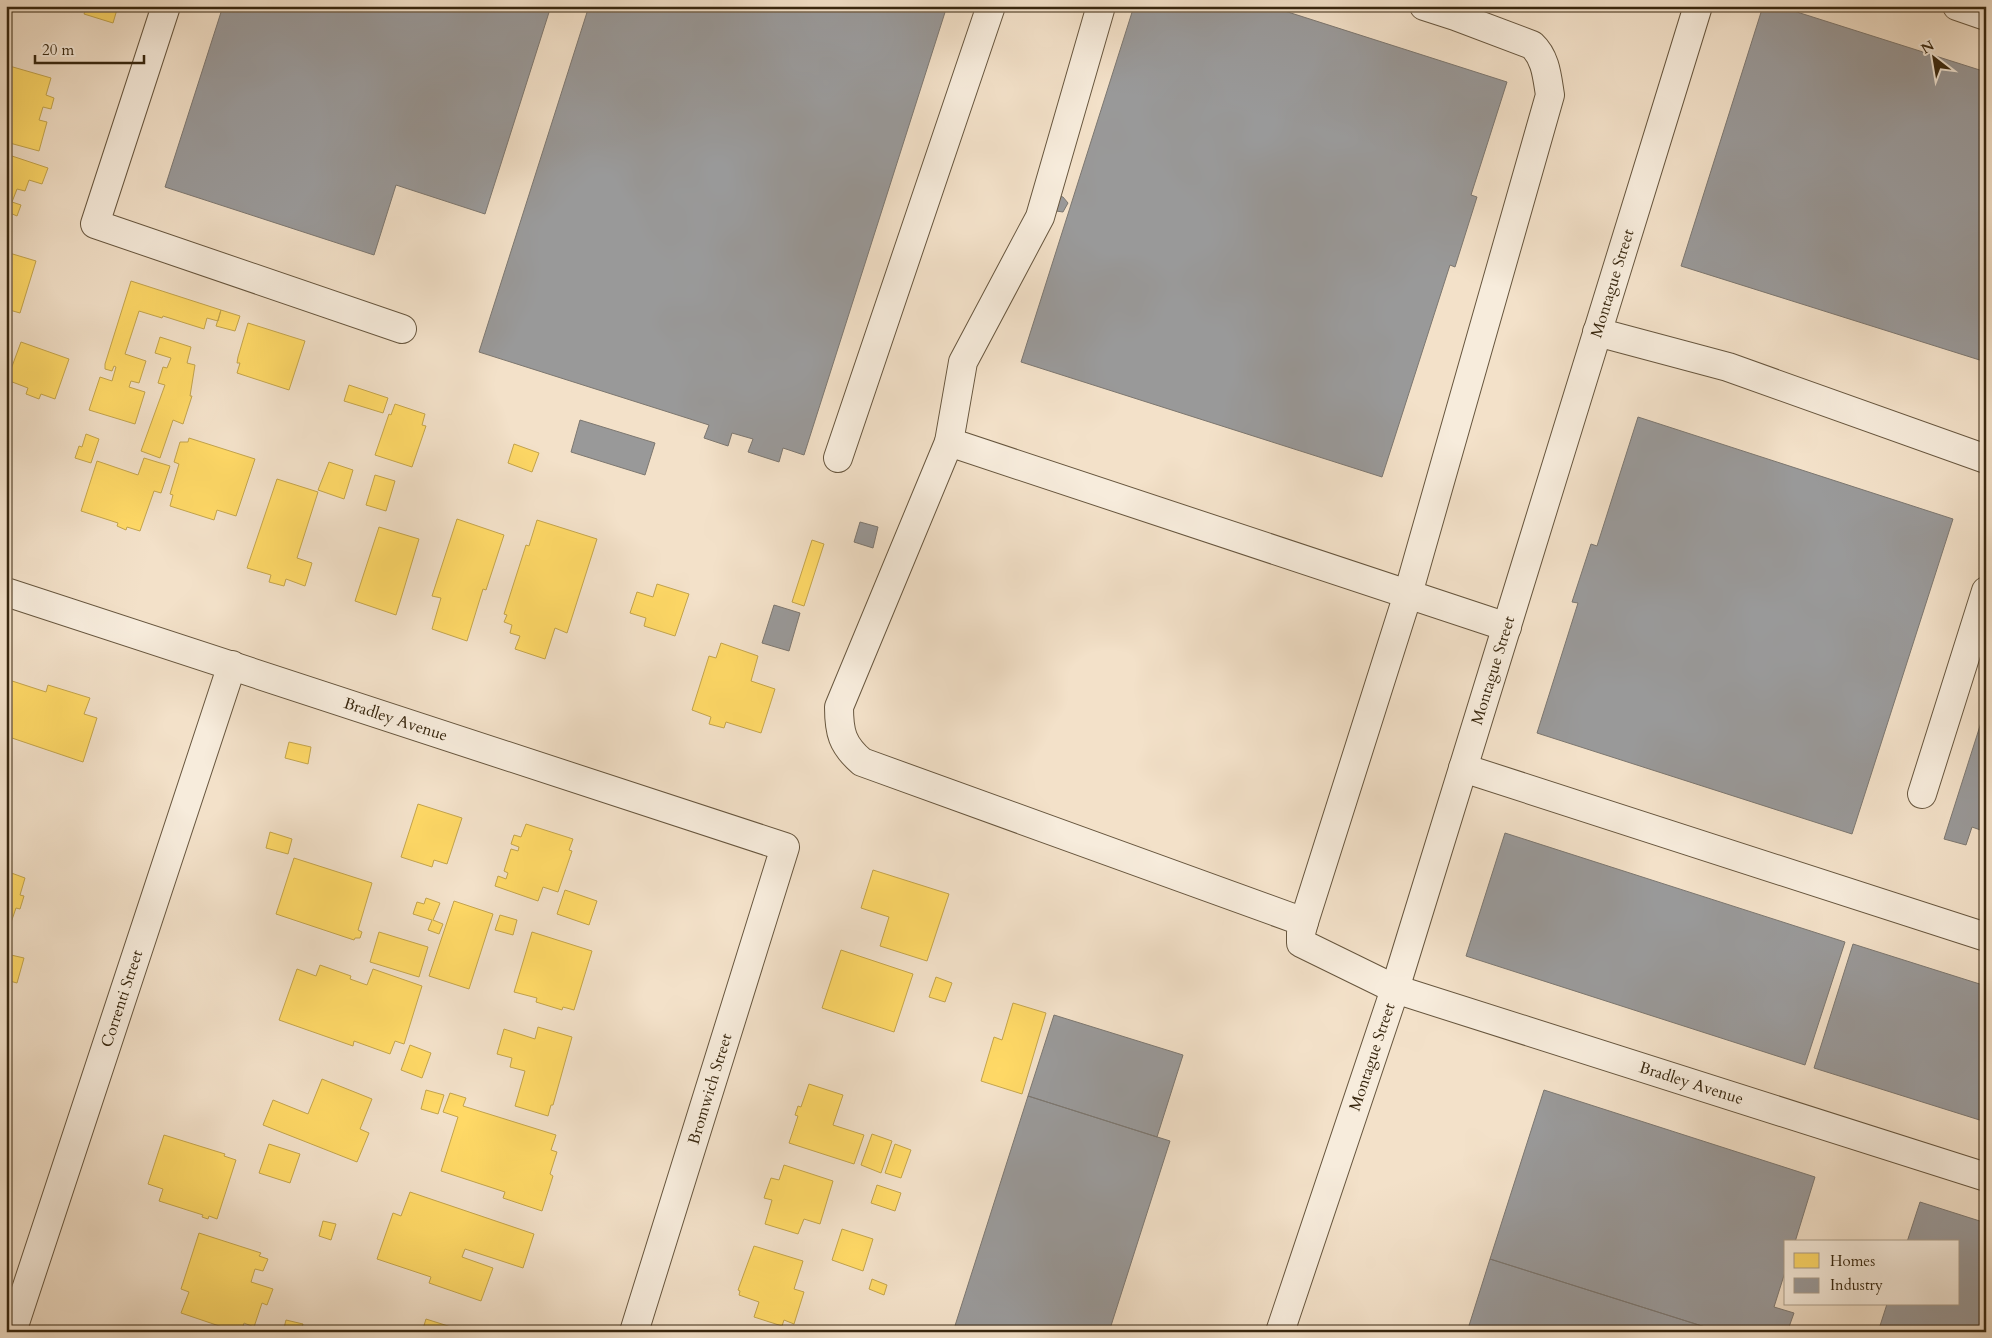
<svg xmlns="http://www.w3.org/2000/svg" width="1992" height="1338" viewBox="0 0 1992 1338" font-family="Cardo,serif">
<style>
.homes{fill:#ffd966;stroke:#c3a44c}
.industry{fill:#999;stroke:#7c7770}
.lines{fill:none;stroke-linecap:round;stroke-linejoin:round}
.minor-casing{stroke:#67563e;stroke-width:30}
.minor{stroke:#f7ecdc;stroke-width:28}
.labels{text-anchor:middle;dominant-baseline:central;stroke-width:5;stroke-linejoin:round;paint-order:stroke}
.street-label{font-size:16px;fill:#38270f;stroke:#f7ecdc}
</style>
<rect width="100%" height="100%" fill="#f3e1c9"/>
<filter id="stains"><feTurbulence type="fractalNoise" baseFrequency=".004" numOctaves="4"/><feColorMatrix values="0 0 0 0 .2 0 0 0 0 .09 0 0 0 0 .02 0 0 0 .5 -.17"/></filter>
<radialGradient id="worn" r=".72"><stop offset=".6" stop-color="#630" stop-opacity="0"/><stop offset="1" stop-color="#630" stop-opacity=".3"/></radialGradient>
<path class="homes" d="M87 6H118L113 23 84 14Z
M6 65 51 78 46 95 54 98 51 109 43 107 39 120 47 122 39 151 6 142Z
M6 154 48 168 42 184 29 180 25 191 17 189 12 202 21 205 17 216 10 213 6 223Z
M6 252 36 261 20 313 6 309Z
M131 281 221 310 218 321 207 318 204 329 163 316 162 318 139 311 125 354 146 361 139 383 131 381 129 387 145 392 135 424 89 410 100 377 112 381 116 367 114 366 112 371 105 369V364Z
M221 310 240 316 235 331 216 326Z
M248 323 305 341 289 390 237 373 240 363H237L238 357Z
M160 337 191 347 187 363 195 365 190 396H192L183 424 173 420 160 458 141 451 165 385 158 383 163 367 167 368 171 358 155 353Z
M21 342 69 359 55 399 41 394 39 399 26 394 28 388 7 380Z
M349 385 388 398 383 413 344 401Z
M395 404 425 414 422 425 426 426 412 467 375 455 389 414 391 415Z
M86 434 99 439 91 463 75 458 79 446 82 447Z
M189 438 255 459 236 516 217 510 214 520 170 506 173 495 170 494 179 464 174 462 180 442H188Z
M514 444 539 453 532 472 508 463Z
M144 458 170 466 161 493 154 491 140 531 127 527 126 530 117 526 118 523 81 511 97 461 138 475Z
M329 462 353 470 344 499 318 490Z
M375 475 395 481 386 511 366 505Z
M277 479 318 492 297 558 312 563 305 586 286 579 284 586 269 582 271 575 247 568Z
M457 519 504 535 486 590 483 589 467 641 432 629 441 598 432 596Z
M537 520 597 539 567 633 555 628 545 659 515 649 520 636 510 633 512 625 504 622 507 615 504 614 526 545 529 546Z
M379 527 419 539 396 615 355 601Z
M812 540 824 544 804 606 792 602Z
M657 584 689 594 675 636 644 626 646 618 630 613 637 592 653 597Z
M721 643 758 656 751 681 775 689 761 733 726 722 724 728 709 724 711 717 692 710 709 656 716 658Z
M6 679 46 692 48 685 90 698 84 714 97 718 83 762 6 736Z
M289 742 311 747 308 764 285 758Z
M418 804 462 818 447 864 434 860 432 867 401 857Z
M526 824 573 839 569 850 572 851 558 892 543 887 538 901 495 886 498 876 506 879 508 873 504 871 511 849 518 851 519 847 511 844 514 835 521 837Z
M270 832 292 839 288 854 266 848Z
M294 858 372 883 358 930 362 932 360 938H355L354 940 276 914Z
M873 870 949 894 927 961 880 946 889 917 861 908Z
M6 871 25 878 20 895 24 896 20 909 16 908 6 937Z
M565 890 597 901 589 925 557 914Z
M426 898 440 903 433 920 443 924 439 934 428 930 432 920 413 914 417 902 424 904Z
M454 901 493 914 469 989 429 976Z
M500 915 517 920 513 935 495 930Z
M379 932 428 947 419 977 370 962Z
M532 932 592 951 574 1010 563 1007 562 1010 536 1002 537 998 514 992Z
M841 950 913 974 894 1032 822 1008Z
M11 955 24 958 17 983 6 980V971Z
M320 965 351 976 350 979 367 985 373 969 422 986 404 1044 395 1041 390 1054 354 1041 353 1046 279 1020 297 969 316 976Z
M936 977 952 983 945 1002 929 997Z
M1013 1003 1046 1013 1022 1094 981 1081 994 1037 1002 1040Z
M538 1027 572 1037 553 1105H551L548 1116 515 1106 525 1071 510 1067 512 1058 497 1054 504 1029 535 1039Z
M410 1045 431 1053 422 1078 401 1070Z
M322 1079 372 1099 360 1129 369 1133 357 1162 263 1125 273 1100 308 1114Z
M809 1084 843 1095 833 1125 864 1135 854 1164 789 1143 798 1116 795 1115 798 1106 801 1107Z
M426 1090 444 1095 438 1114 421 1109Z
M450 1093 466 1098 463 1106 556 1135 551 1150 557 1152 550 1174 553 1176 542 1211 503 1198 505 1192 441 1171 458 1117 443 1112Z
M872 1134 892 1141 881 1173 861 1165Z
M164 1135 225 1154 224 1156 236 1160 217 1219 209 1216 208 1219 202 1217 203 1215 159 1201 163 1189 148 1184Z
M269 1144 300 1154 290 1183 259 1173Z
M895 1144 911 1150 901 1178 885 1173Z
M784 1165 833 1181 820 1224 804 1219 798 1234 765 1224 772 1200 764 1198 771 1178 779 1180Z
M877 1185 901 1193 895 1211 871 1203Z
M410 1192 534 1234 523 1268 465 1249 462 1257 493 1268 481 1301 429 1283 431 1277 377 1259 393 1213 401 1216Z
M323 1221 336 1224 331 1240 319 1236Z
M842 1229 873 1239 863 1271 832 1260Z
M199 1233 261 1253 259 1256 268 1259 263 1271 255 1269 251 1282 273 1289 267 1305 262 1303 254 1327 244 1323 241 1332H237L181 1313 189 1292 181 1289Z
M754 1246 803 1261 794 1289 804 1292 794 1324 784 1320 782 1326 754 1317 759 1302 739 1295 740 1291 738 1290Z
M872 1279 887 1285 884 1295 869 1289Z
M426 1319 467 1332H422Z
M286 1320 303 1324 301 1332H283Z"/>
<path class="industry" d="M223 6H551L485 214 396 185 374 255 165 187Z
M589 6H947L804 455 783 448 779 462 748 452 753 439 732 433 728 446 704 438 709 425 479 352Z
M1134 6H1269L1507 82 1471 195 1477 197 1455 267 1450 265 1382 477 1021 362Z
M1763 6H1778L1986 72V362L1681 266Z
M1059 196 1063 197 1068 203 1063 212 1056 211Z
M1638 417 1953 519 1852 834 1537 733 1578 603 1572 602 1591 544 1597 546Z
M580 420 655 443 645 475 571 452Z
M860 522 878 527 873 548 854 542Z
M774 605 800 613 789 651 762 643Z
M1986 707V832L1972 827 1966 845 1944 839Z
M1505 833 1845 942 1805 1065 1466 956Z
M1853 944 1986 986V1122L1814 1068Z
M1054 1015 1183 1055 1157 1137 1028 1096Z
M1544 1090 1815 1177 1795 1242H1786V1269L1774 1307 1794 1313 1789 1327 1804 1332H1721L1490 1259Z
M1028 1096 1170 1141 1109 1332H953Z
M1920 1202 1986 1223V1332H1878L1887 1304H1958V1242H1907Z
M1490 1259 1721 1332H1467Z"/>
<g class="lines">
<g class="minor-casing">
<g id="minor">
<path d="M166 6 95 224 402 329"/>
<path d="M1101 6 1040 217 963 362 949 442 1507 627"/>
<path id="s1" d="M1424 6 1455 16 1532 45C1546 58 1547 77 1550 95L1408 594 1304 922 1301 933V943L1395 989 1986 1177"/>
<path d="M1957 6 1986 16"/>
<path d="M1597 332 1728 367 1986 459"/>
<path d="M949 442 839 707C839 732 842 745 862 762L1304 922"/>
<path d="M838 458 991 6"/>
<path id="s2" d="M6 592 785 847 634 1332"/>
<path d="M1463 768 1986 937"/>
<path d="M1922 794 1986 591"/>
<path id="s3" d="M12 1332 232 665"/>
<path id="s4" d="M1280 1332 1395 989 1698 6"/>
</g>
</g>
<use href="#minor" class="minor"/>
</g>
<g class="labels">
<g class="street-label">
<text stroke="none"><textPath href="#s4" startOffset="1100">Montague Street</textPath></text>
<text stroke="none"><textPath href="#s4" startOffset="695">Montague Street</textPath></text>
<text stroke="none"><textPath href="#s2" startOffset="410">Bradley Avenue</textPath></text>
<text stroke="none"><textPath href="#s3" startOffset="351">Correnti Street</textPath></text>
<text stroke="none"><textPath href="#s4" startOffset="290">Montague Street</textPath></text>
<text stroke="none"><textPath href="#s1" startOffset="1469">Bradley Avenue</textPath></text>
<text transform="translate(710 1089) rotate(-73)">Bromwich Street</text>
</g>
</g>
<rect width="1992" height="1338" fill="none" stroke="#f3e1c9" stroke-width="25"/>
<rect x="8" y="8" width="1977" height="1323" fill="none" stroke="#38270f" stroke-width="2.5"/>
<rect x="12" y="12" width="1967" height="1313" fill="none" stroke="#38270f"/>
<rect x="1784" y="1240" width="175" height="65" fill="#f7ecdc" stroke="#ab9d8a"/>
<rect x="1794" y="1253" width="25" height="15" fill="#ffd966" stroke="#ab9d8a"/>
<text x="1830" y="1266" font-size="15" fill="#38270f">Homes</text>
<rect x="1794" y="1278" width="25" height="15" fill="#999999" stroke="#ab9d8a"/>
<text x="1830" y="1290" font-size="15" fill="#38270f">Industry</text>
<g transform="translate(1934 58) rotate(329)" stroke="#f7ecdc" stroke-width="4" paint-order="stroke">
<path d="M0-4L9 19L0 12L-9 19Z" fill="#38270f"/>
<text y="-8" font-size="14" font-weight="bold" text-anchor="middle" fill="#38270f">N</text>
</g>
<path d="M35 55v8h109v-8" fill="none" stroke="#38270f" stroke-width="2.5"/>
<text x="42" y="55" font-size="15" fill="#38270f" stroke="#f7ecdc" stroke-width="4" paint-order="stroke">20 m</text>
<rect width="100%" height="100%" filter="url(#stains)"/>
<rect width="100%" height="100%" fill="url(#worn)"/>
</svg>
